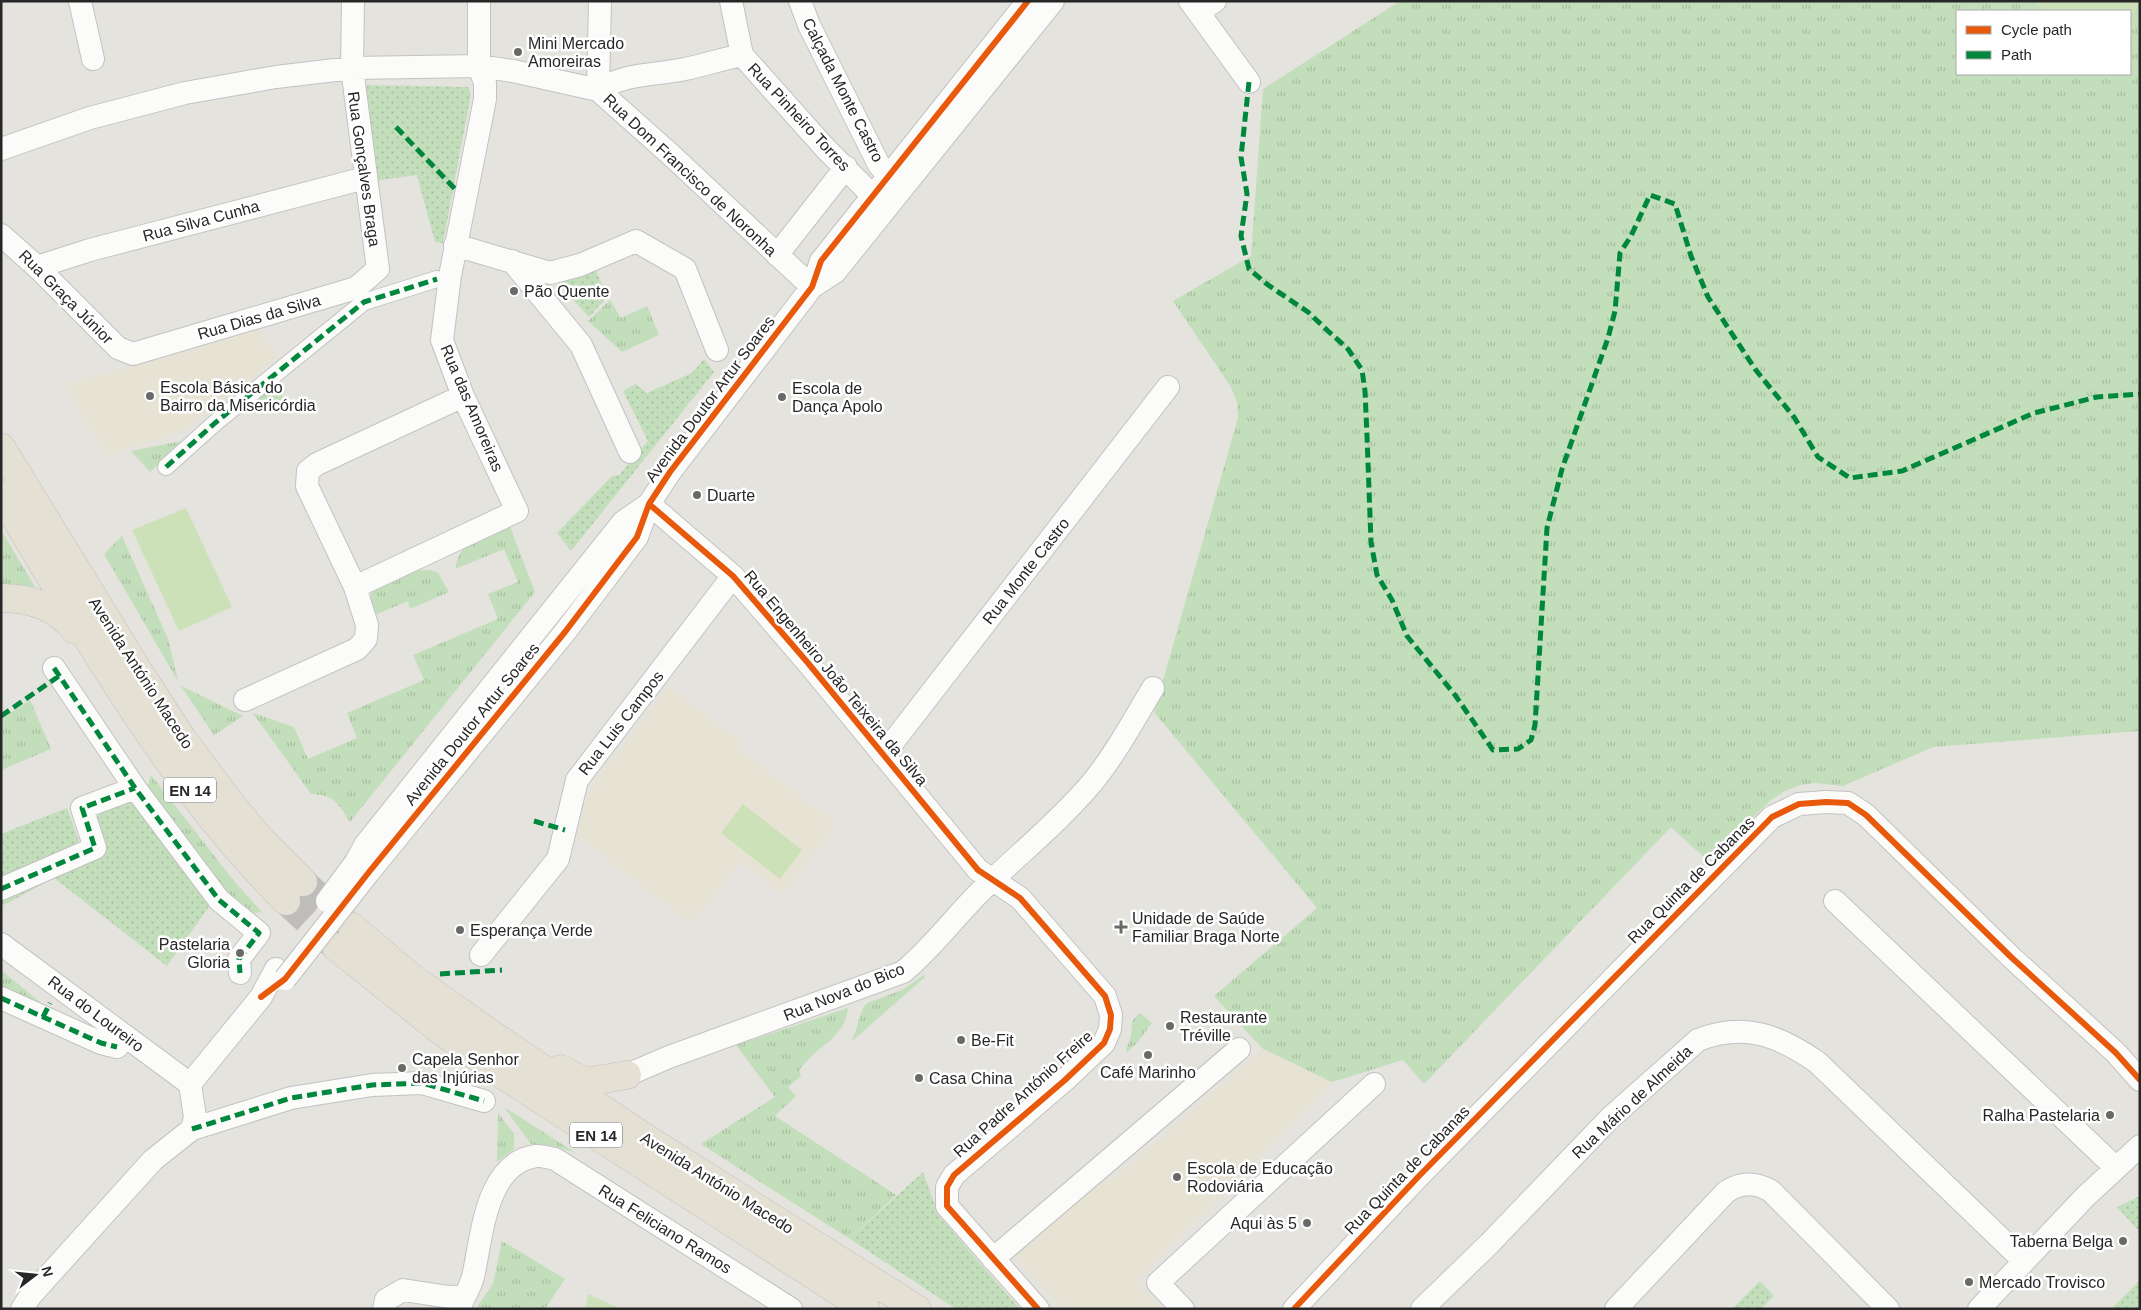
<svg xmlns="http://www.w3.org/2000/svg" width="2141" height="1310" viewBox="0 0 2141 1310" font-family="Helvetica,sans-serif">
<style>
.education{fill:#e6e3d4}
.grass{fill:url(#grass-tufts)}
.park{fill:url(#park-dots)}
.pitch{fill:#cce1b8}
.lines{fill:none;stroke-linecap:round;stroke-linejoin:round}
.trunk-tunnel{stroke:#bebdb9;stroke-width:28;stroke-dasharray:28 14;stroke-linecap:butt}
.pedestrian-casing{stroke:#c2c2c3;stroke-width:18}
.minor-casing{stroke:#c2c2c3;stroke-width:24}
.trunk-casing{stroke:#c2c1c0;stroke-width:29}
.pedestrian{stroke:#fbfbfa;stroke-width:16}
.minor{stroke:#fbfbfa;stroke-width:22}
.trunk{stroke:#e4e0d4;stroke-width:28}
.minor-bridge-casing{stroke:#c2c2c3;stroke-width:24;stroke-linecap:butt}
.minor-bridge{stroke:#fbfbfa;stroke-width:22}
.quiet{stroke:#00873e;stroke-width:5;stroke-dasharray:10 5;stroke-linecap:butt}
.cycleway-casing{stroke:#fff;stroke-width:9}
.cycleway{stroke:#e8590c;stroke-width:6}
.poi-dot{fill:#696967;stroke:#fff;stroke-width:2}
.labels{text-anchor:middle;dominant-baseline:central;stroke-width:5;stroke-linejoin:round;paint-order:stroke}
.shield{fill:#fff;stroke:#686868;stroke-width:1}
.shield-label{font-size:15px;font-weight:bold;fill:#272727}
.poi-label{font-size:16px;fill:#272727;stroke:#fff;text-anchor:start}
.street-label{font-size:16px;fill:#272727;stroke:#fff}
</style>
<defs>
<pattern id="grass-tufts" width="24" height="20" patternUnits="userSpaceOnUse" patternTransform="scale(1.25)"><rect width="24" height="20" fill="#c3deba"/><path d="M3 7l-1-3M5 7V3M7 7l1-3M15 17l-1-3M17 17v-4M19 17l1-3" fill="none" stroke="#a8bea0"/></pattern>
<pattern id="park-dots" width="8" height="8" patternUnits="userSpaceOnUse" patternTransform="scale(1.25)"><rect width="8" height="8" fill="#c3deba"/><path d="M2 2h.1M6 6h.1" fill="none" stroke="#a8bea0" stroke-width="1.8" stroke-linecap="round"/></pattern>
</defs>
<rect width="100%" height="100%" fill="#e4e3de"/>
<path class="education" d="M257 326 276 358 184 431 108 455 67 390 73 382 169 357Z
M669 687 741 742 737 748 836 824 783 894 740 861 691 924 577 835 585 800 598 778Z
M1263 1049 1332 1082 1136 1282 1161 1309H1066L1050 1296 1011 1251 1102 1172 1111 1181Z"/>
<path class="grass" d="M1396 1H2034L2044 11H1957V74H2130V14L2140 5V731L1933 747 1843 786 1815 783 1800 785 1785 791 1771 800 1708 861 1671 827 1424 1084 1403 1060 1332 1082 1263 1049 1214 996 1317 908 1154 712 1238 418 1237 402 1231 387 1173 301 1251 256 1263 89 1397 3Z
M610 300 621 318 647 306 659 335 622 352 588 321Z
M276 380 283 399 228 419Z
M187 440 150 472 131 451Z
M509 524 535 592 350 822C338 803 335 795 311 794L253 713 294 727 308 759 357 738 347 713 424 680 413 655 498 619 488 594 518 582 504 549 455 569C462 536 481 537 509 524Z
M1 530 35 587 1 585Z
M122 536 168 639 178 681 104 554Z
M430 570 438 573 449 592 410 609 408 601 375 615 370 599 373 587 409 571Z
M181 686 243 716 214 735Z
M30 700 51 749 1 770V719Z
M151 775 234 881 262 912 253 913 221 891 146 791Z
M1 970 46 1007 1 991Z
M924 975 925 977 851 1042C858 1030 858 1013 867 1003L902 990Z
M848 1008C845 1040 814 1046 799 1071L801 1076 788 1087 796 1096 775 1116 896 1195 850 1239 701 1144 775 1097 736 1045Z
M1140 1013 1152 1023 1138 1042 1127 1052 1126 1050 1131 1036 1132 1021Z
M504 1107 576 1153 554 1146 531 1144Z
M498 1113 514 1134V1149L497 1162Z
M502 1241 565 1279 545 1309H479L478 1305 493 1284Z"/>
<path class="park" d="M363 85 468 87 471 94 443 243 435 242 417 175 373 181Z
M595 268 607 297 589 317 557 282Z
M704 359 714 372 571 551 557 533 612 476 619 475 648 441 623 391 636 384 647 393 692 373Z
M131 799 139 804 202 896 213 901 167 966 54 878 4 905 1 903V895L103 852 95 822 102 807Z
M67 808 81 847 1 881V834Z
M923 1172 939 1216 1020 1309H956L850 1239Z
M2140 1196V1232L2117 1207Z
M2140 1280V1309H2111Z
M1760 1281 1774 1296 1761 1309H1732Z"/>
<path class="pitch" d="M2034 1H2140V5L2130 14V11H2044Z
M186 508 232 607 179 631 132 530Z
M743 804 802 850 780 879 721 833Z
M588 1294 619 1308V1309H585Z"/>
<g class="lines">
<path class="trunk-tunnel" d="M303 882 345 921
M286 901 336 947"/>
<g class="pedestrian-casing">
<path id="pedestrian" d="M166 467 215 423 364 302 437 279"/>
</g>
<g class="minor-casing">
<path id="minor" d="M80 1 93 59
M600 1 598 90C630 72 651 76 685 69 704 65 723 59 742 55
M731 1 742 55 826 149 873 196
M800 1 809 25 879 165 889 176
M1190 1 1249 82
M1198 12 1215 1
M1 149 90 118 185 93 276 77 352 68 479 66 513 71 598 90 670 154 812 287
M1 235 37 267 118 348 133 354 356 288 378 269 352 68 353 1
M455 245 550 273 580 265 636 241 685 269 717 350
M777 255 846 167
M512 261 581 345 630 452
M37 267 90 250 365 178
M812 287 835 272 1053 1
M649 504 733 576 808 663 978 870 1020 898 1105 996 1111 1015 1110 1029 1104 1043 1065 1080 954 1175 947 1187V1206L1038 1309
M355 587 517 511 463 396 442 340 450 276 485 99V83L479 66V1
M54 668 135 788 219 900 259 933 239 959 240 973
M245 700 357 649 366 639 367 625 355 587 307 486 308 471 317 464 463 396
M883 755 1168 387
M356 862 365 845 623 522 649 504
M369 872 565 632 637 537 649 504 670 472 812 287 821 261 1028 1
M1 889 95 848 82 808 135 788
M1835 901 2116 1168
M1 944 190 1084
M481 955 558 859 577 780 733 576
M1 998 101 1043 117 1047
M627 1075 669 1057 903 972C931 949 953 919 979 893 1016 856 1057 824 1091 784 1115 755 1133 721 1153 688
M192 1129 195 1117 190 1084 261 997 276 969
M993 1259 1239 1049
M22 1309 31 1295 153 1160 192 1129 291 1098 372 1085 422 1083 484 1101
M384 1309 386 1300 403 1290 449 1297 464 1296
M459 1309C463 1298 470 1288 473 1277 482 1238 485 1163 536 1156 541 1155 549 1158 555 1159L791 1309
M1183 1309 1158 1283 1374 1084
M1294 1309 1419 1176 1772 817 1799 804 1826 802 1848 803 1866 815 2011 957 2116 1053 2140 1080
M1422 1309 1489 1244 1610 1118 1698 1040C1744 1022 1778 1035 1817 1062L2024 1261
M1616 1309 1726 1192C1741 1182 1755 1182 1771 1191L1888 1309
M1979 1309 2085 1197 2140 1146"/>
</g>
<g class="trunk-casing">
<path id="trunk" d="M1 447 139 672 183 740 232 805 260 839 303 882
M1 494C87 637 167 782 286 901
M1 598C30 598 57 607 75 630
M352 927 411 977 491 1034 644 1137 917 1309
M336 947 441 1031 503 1075 866 1309
M561 1069 586 1082 627 1075"/>
</g>
<use href="#pedestrian" class="pedestrian"/>
<use href="#minor" class="minor"/>
<use href="#trunk" class="trunk"/>
<g class="minor-bridge-casing">
<path id="minor-bridge" d="M327 901 356 862
M285 979 369 872"/>
</g>
<use href="#minor-bridge" class="minor-bridge"/>
<path class="quiet" d="M1249 82 1241 157 1247 194 1241 236 1249 269 1268 285 1308 312 1328 331 1348 349 1362 370 1365 391 1367 436 1371 542 1377 575 1392 600 1407 636 1455 695 1493 750 1518 749 1531 740 1535 725 1547 528 1562 469 1608 338 1615 311 1620 253 1631 236 1650 195 1675 204 1691 256 1708 297 1755 369 1794 417 1818 457 1850 478 1902 471 2034 413 2097 397 2140 394
M396 127 455 189
M166 467 215 423 364 302 437 279
M54 668 135 788 219 900 259 933 239 959 240 973
M1 716 59 676
M534 821 565 830
M1 889 95 848 82 808 135 788
M440 974 502 970
M1 998 101 1043 117 1047
M43 1017 50 1003
M192 1129 291 1098 372 1085 422 1083 484 1101"/>
<g class="cycleway-casing">
<path id="cycleway" d="M649 504 733 576 808 663 978 870 1020 898 1105 996 1111 1015 1110 1029 1104 1043 1065 1080 954 1175 947 1187V1206L1038 1309
M261 997 285 979 369 872 565 632 637 537 649 504 670 472 812 287 821 261 1028 1
M1294 1309 1419 1176 1772 817 1799 804 1826 802 1848 803 1866 815 2011 957 2116 1053 2140 1080"/>
</g>
<use href="#cycleway" class="cycleway"/>
</g>
<g class="poi-dot">
<circle cx="518" cy="52" r="5"/>
<circle cx="514" cy="291" r="5"/>
<circle cx="150" cy="396" r="5"/>
<circle cx="782" cy="397" r="5"/>
<circle cx="697" cy="495" r="5"/>
<path d="M1118.5 919.5h5v5h5v5h-5v5h-5v-5h-5v-5h5z"/>
<circle cx="460" cy="930" r="5"/>
<circle cx="240" cy="953" r="5"/>
<circle cx="1170" cy="1026" r="5"/>
<circle cx="961" cy="1040" r="5"/>
<circle cx="1148" cy="1055" r="5"/>
<circle cx="402" cy="1068" r="5"/>
<circle cx="919" cy="1078" r="5"/>
<circle cx="2110" cy="1115" r="5"/>
<circle cx="1177" cy="1177" r="5"/>
<circle cx="1307" cy="1223" r="5"/>
<circle cx="2123" cy="1241" r="5"/>
<circle cx="1969" cy="1282" r="5"/>
</g>
<g class="labels">
<g class="shield">
<rect x="164" y="777.5" width="52" height="25" rx="4"/>
<rect x="570" y="1122.5" width="52" height="25" rx="4"/>
</g>
<g class="shield-label">
<text x="190" y="790">EN 14</text>
<text x="596" y="1135">EN 14</text>
</g>
<g class="poi-label">
<text x="528" y="43">Mini Mercado<tspan x="528" dy="18">Amoreiras</tspan></text>
<text x="524" y="291">Pão Quente</text>
<text x="160" y="387">Escola Básica do<tspan x="160" dy="18">Bairro da Misericórdia</tspan></text>
<text x="792" y="388">Escola de<tspan x="792" dy="18">Dança Apolo</tspan></text>
<text x="707" y="495">Duarte</text>
<text x="1132" y="918">Unidade de Saúde<tspan x="1132" dy="18">Familiar Braga Norte</tspan></text>
<text x="470" y="930">Esperança Verde</text>
<text x="230" y="944" text-anchor="end">Pastelaria<tspan x="230" dy="18">Gloria</tspan></text>
<text x="1180" y="1017">Restaurante<tspan x="1180" dy="18">Tréville</tspan></text>
<text x="971" y="1040">Be-Fit</text>
<text x="412" y="1059">Capela Senhor<tspan x="412" dy="18">das Injúrias</tspan></text>
<text x="1148" y="1072" text-anchor="middle">Café Marinho</text>
<text x="929" y="1078">Casa China</text>
<text x="2100" y="1115" text-anchor="end">Ralha Pastelaria</text>
<text x="1187" y="1168">Escola de Educação<tspan x="1187" dy="18">Rodoviária</tspan></text>
<text x="1297" y="1223" text-anchor="end">Aqui às 5</text>
<text x="2113" y="1241" text-anchor="end">Taberna Belga</text>
<text x="1979" y="1282">Mercado Trovisco</text>
</g>
<g class="street-label">
<text transform="translate(843 90) rotate(63)">Calçada Monte Castro</text>
<text transform="translate(799 117) rotate(47)">Rua Pinheiro Torres</text>
<text transform="translate(364 169) rotate(82)">Rua Gonçalves Braga</text>
<text transform="translate(690 175) rotate(43)">Rua Dom Francisco de Noronha</text>
<text transform="translate(201 221) rotate(-15)">Rua Silva Cunha</text>
<text transform="translate(66 297) rotate(45)">Rua Graça Júnior</text>
<text transform="translate(259 317) rotate(-16)">Rua Dias da Silva</text>
<text transform="translate(710 399) rotate(-53)">Avenida Doutor Artur Soares</text>
<text transform="translate(472 408) rotate(67)">Rua das Amoreiras</text>
<text transform="translate(1026 571) rotate(-52)">Rua Monte Castro</text>
<text transform="translate(141 673) rotate(57)">Avenida António Macedo</text>
<text transform="translate(836 678) rotate(50)">Rua Engenheiro João Teixeira da Silva</text>
<text transform="translate(621 723) rotate(-52)">Rua Luis Campos</text>
<text transform="translate(472 724) rotate(-51)">Avenida Doutor Artur Soares</text>
<text transform="translate(1691 880) rotate(-45)">Rua Quinta de Cabanas</text>
<text transform="translate(844 992) rotate(-22)">Rua Nova do Bico</text>
<text transform="translate(96 1014) rotate(37)">Rua do Loureiro</text>
<text transform="translate(1023 1094) rotate(-42)">Rua Padre António Freire</text>
<text transform="translate(1632 1102) rotate(-43)">Rua Mário de Almeida</text>
<text transform="translate(1407 1170) rotate(-46)">Rua Quinta de Cabanas</text>
<text transform="translate(717 1183) rotate(32)">Avenida António Macedo</text>
<text transform="translate(665 1229) rotate(32)">Rua Feliciano Ramos</text>
</g>
</g>
<rect width="2141" height="1310" fill="none" stroke="#272727" stroke-width="5"/>
<rect x="1956" y="10" width="175" height="65" fill="#ffffff" stroke="#a9a9a9"/>
<rect x="1966" y="26" width="25" height="8" fill="#e8590c" stroke="#a9a9a9"/>
<text x="2001" y="35" font-size="15" fill="#272727">Cycle path</text>
<rect x="1966" y="51" width="25" height="8" fill="#00873e" stroke="#a9a9a9"/>
<text x="2001" y="60" font-size="15" fill="#272727">Path</text>
<g transform="translate(35 1275) rotate(74)" stroke="#ffffff" stroke-width="4" paint-order="stroke">
<path d="M0-4L9 19L0 12L-9 19Z" fill="#272727"/>
<text y="-8" font-size="14" font-weight="bold" text-anchor="middle" fill="#272727">N</text>
</g>
</svg>
